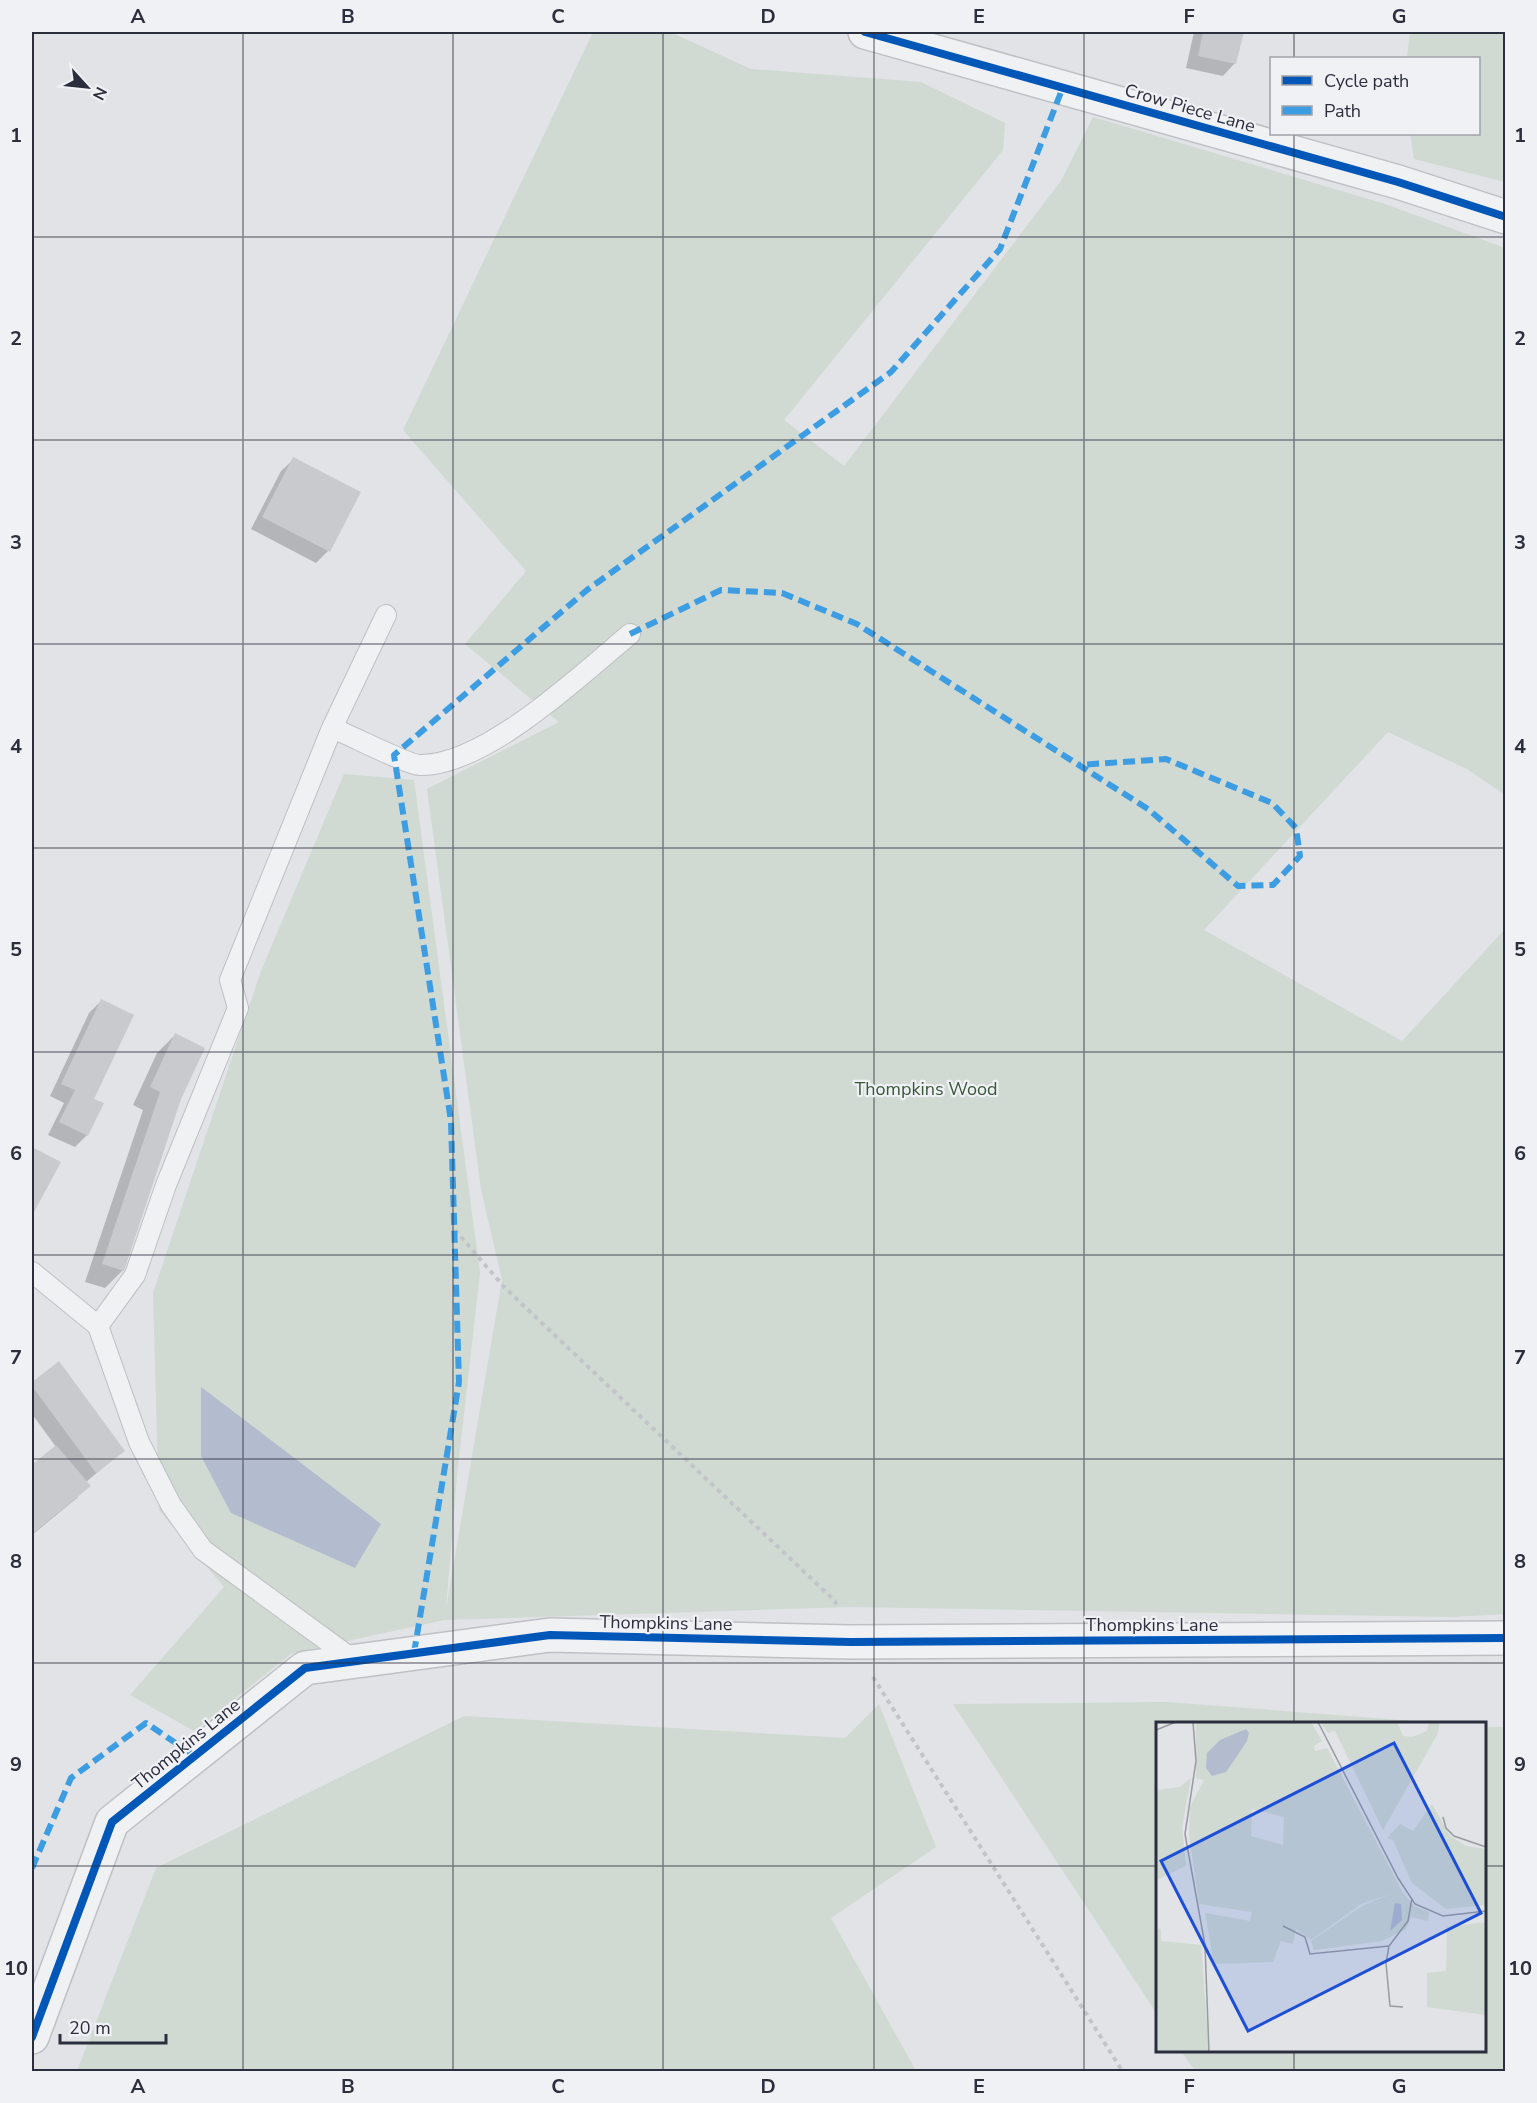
<svg xmlns="http://www.w3.org/2000/svg" width="1537" height="2103" viewBox="0 0 1537 2103" font-family="'Nunito Sans',sans-serif">
<style>
.green{fill:#d0d9d2}
.water{fill:#b3bbce}
.shadow{fill:#0003}
.building{fill:#c9cace}
.lines{fill:none;stroke-linecap:round;stroke-linejoin:round}
.service-casing{stroke:#bec0c3;stroke-width:22}
.minor-casing{stroke:#bec0c3;stroke-width:36}
.path{stroke:#c3c4c9;stroke-width:4;stroke-dasharray:4.5 4.5;stroke-linecap:butt}
.service{stroke:#f0f1f3;stroke-width:20}
.minor{stroke:#f0f1f3;stroke-width:33}
.quiet{stroke:#3d9de3;stroke-width:6;stroke-dasharray:12 6;stroke-linecap:butt}
.cycleway-casing{stroke:#eff1f5;stroke-width:11}
.cycleway{stroke:#0057b8;stroke-width:8}
.grid{fill:none;stroke:#2b2e3d;stroke-width:1.5;stroke-opacity:0.55}
.labels{text-anchor:middle;dominant-baseline:central;stroke-width:4.5;stroke-linejoin:round;paint-order:stroke}
.street-label{font-size:18px;fill:#2b2e3d;stroke:#eff1f5}
.park-label{font-size:18px;fill:#3a573a;stroke:#eff1f5}
.inset-road{fill:none;stroke:#989ba2;stroke-width:1.5}
.view{fill:#1d4ed8;fill-opacity:0.15;stroke:#1d4ed8;stroke-width:3}
.inset-edge{fill:none;stroke:#2b2e3d;stroke-width:3}
.neatline{fill:none;stroke:#2b2e3d;stroke-width:2}
.grid-label{font-size:20px;text-anchor:middle;font-weight:bold;fill:#2b2e3d}
</style>
<rect width="100%" height="100%" fill="#e1e3e6"/>
<path class="green" d="M593 32H670L751 69 921 82 1005 123 1003 150 784 420 844 466 1061 181 1093 117 1385 204 1505 248V795L1467 769 1388 732 1204 930 1402 1041 1505 929V1614L1453 1617 850 1607 444 1620 292 1653 194 1731 130 1695 224 1587 159 1510 153 1293 261 971 344 774 414 780 480 1273 457 1475 446 1609 502 1280 481 1189 427 789 559 722 465 644 526 571 403 430Z
M1410 32H1505V182L1414 159 1410 134H1478V58H1407Z
M1167 1702 1439 1723 1158 1724 1157 2014 953 1704Z
M879 1704 936 1847 831 1918 916 2071H77L156 1868 464 1716 845 1738Z
M1485 1727H1505V2071H1195L1181 2051 1484 2050Z"/>
<path class="water" d="M201 1387 381 1524 355 1568 231 1513 201 1456Z"/>
<path class="shadow" d="M1194 32H1242L1235 63 1223 76 1186 68Z
M294 459 328 551 316 563 251 529 281 471Z
M101 1001 87 1135 75 1147 48 1135 64 1103 50 1096 89 1013Z
M175 1035 180 1099 123 1270 105 1288 85 1282 143 1110 133 1105 157 1053Z
M32 1148 59 1162 32 1213Z
M59 1363 123 1451 86 1482 77 1498 32 1535V1467L56 1447 32 1414V1383Z"/>
<path class="building" d="M1203 32H1244L1236 64 1198 56Z
M293 457 361 492 330 552 262 517Z
M101 999 134 1015 94 1099 104 1103 88 1136 59 1122 75 1090 61 1084Z
M175 1033 205 1048 181 1099 124 1271 102 1264 160 1092 150 1087Z
M32 1147 61 1162 33 1214 32 1213Z
M59 1361 125 1451 96 1473 32 1386V1382Z
M56 1445 91 1486 32 1534V1465Z"/>
<g class="lines">
<g class="service-casing">
<path id="service" d="M332 728 386 615
M32 1272 98 1326 139 1442 171 1505 203 1550 355 1661
M98 1326 135 1275 166 1185 238 1008 230 980 332 728C348 734 408 765 420 765 485 766 581 675 630 634"/>
</g>
<g class="minor-casing">
<path id="minor" d="M865 32 1398 182 1506 217
M32 2037 112 1822 305 1668 550 1635 850 1642 1506 1638"/>
</g>
<path class="path" d="M455 1230 505 1288 835 1601 837 1606
M873 1677 1123 2072"/>
<use href="#service" class="service"/>
<use href="#minor" class="minor"/>
<path class="quiet" d="M630 634 721 590 782 593 857 624 1148 809 1238 886 1273 885 1300 856 1296 828 1272 803 1166 759 1079 765
M414 1653 459 1382 451 1121 394 755 587 590 891 372 1000 249 1063 87
M32 1868 71 1778 146 1723 195 1756"/>
<g class="cycleway-casing">
<path id="cycleway" d="M865 32 1398 182 1506 217
M32 2037 112 1822 305 1668 550 1635 850 1642 1506 1638"/>
</g>
<use href="#cycleway" class="cycleway"/>
</g>
<path class="grid" d="M243 32V2072M453 32V2072M663 32V2072M874 32V2072M1084 32V2072M1294 32V58M1294 134V1724M32 237H1506M32 440H1506M32 644H1506M32 848H1506M32 1052H1506M32 1255H1506M32 1459H1506M32 1663H1506M32 1866H1158M1484 1866H1506M1294 2050V2072"/>
<g class="labels">
<g class="street-label">
<text transform="translate(1190 108) rotate(16)">Crow Piece Lane</text>
<text transform="translate(666 1623) rotate(1)">Thompkins Lane</text>
<text x="1152" y="1625">Thompkins Lane</text>
<text transform="translate(186 1744) rotate(-39)">Thompkins Lane</text>
</g>
<g class="park-label">
<text x="926" y="1089">Thompkins Wood</text>
</g>
</g>
<g transform="translate(1156 1722)">
<rect width="330" height="330" fill="#e1e3e6"/>
<path d="M40 0H155L166 19 158 24 159 29 171 26 246 169 258 184 273 190 272 199 255 195 250 207 226 219 158 228 155 219 206 184 235 172 205 182 155 218 140 207 137 222 125 219 117 240 58 242 49 191 94 199 96 190 43 182 33 113 34 85 48 58 40 56ZM96 87 128 95 127 123 95 114ZM164 0H241L247 14 256 15 271 9 273 0H284L281 13 227 108 179 9 172 11ZM35 56 26 105 30 144 0 158V68L24 65ZM276 82 294 114 310 124 330 127V183L290 187 256 161 237 118 231 116 244 102 257 109ZM330 200V293L271 285V251L290 249 291 205ZM0 206 5 207V219L45 223 53 330H0Z" fill="#d0d9d2" fill-rule="evenodd"/>
<path d="M90 7 93 11 91 19 77 40 70 50 56 54 50 46 51 31 64 18ZM239 181 245 182 246 198 234 209Z" fill="#b3bbce"/>
<path class="inset-road" d="M37 0 40 39 29 112 49 223 53 330M162 0 242 156 259 182 287 194 330 189M0 8 20 0M287 95 290 106 298 114 330 125M127 204 149 215 154 232 233 224M247 285 234 284 230 241 233 224 252 199 256 176"/>
<path class="view" d="M238 21 325 191 92 309 5 139Z"/>
<rect width="330" height="330" class="inset-edge"/>
</g>
<rect width="1537" height="2103" fill="none" stroke="#eff1f5" stroke-width="66"/>
<rect x="1270" y="57" width="210" height="78" fill="#eff1f5" stroke="#a1a3ab" stroke-width="1.5"/>
<rect x="1282" y="76" width="30" height="9" fill="#0057b8" stroke="#a1a3ab" stroke-width="1.5"/>
<text x="1324" y="87" font-size="18" fill="#2b2e3d">Cycle path</text>
<rect x="1282" y="106" width="30" height="9" fill="#3d9de3" stroke="#a1a3ab" stroke-width="1.5"/>
<text x="1324" y="117" font-size="18" fill="#2b2e3d">Path</text>
<g transform="translate(87 87) rotate(117)" stroke="#eff1f5" stroke-width="4.5" paint-order="stroke">
<path d="M0-4.5L10 22L0 15L-10 22Z" fill="#2b2e3d"/>
<text y="-9" font-size="16" font-weight="bold" text-anchor="middle" fill="#2b2e3d">N</text>
</g>
<path d="M60 2034v9h106v-9" fill="none" stroke="#2b2e3d" stroke-width="3"/>
<text x="69" y="2034" font-size="18" fill="#2b2e3d" stroke="#eff1f5" stroke-width="4.5" paint-order="stroke">20 m</text>
<rect x="33" y="33" width="1471" height="2037" class="neatline"/>
<g class="grid-label">
<text x="138" y="23">A</text>
<text x="348" y="23">B</text>
<text x="558" y="23">C</text>
<text x="768" y="23">D</text>
<text x="979" y="23">E</text>
<text x="1189" y="23">F</text>
<text x="1399" y="23">G</text>
<text x="16" y="142">1</text>
<text x="1520" y="142">1</text>
<text x="16" y="345">2</text>
<text x="1520" y="345">2</text>
<text x="16" y="549">3</text>
<text x="1520" y="549">3</text>
<text x="16" y="753">4</text>
<text x="1520" y="753">4</text>
<text x="16" y="956">5</text>
<text x="1520" y="956">5</text>
<text x="16" y="1160">6</text>
<text x="1520" y="1160">6</text>
<text x="16" y="1364">7</text>
<text x="1520" y="1364">7</text>
<text x="16" y="1568">8</text>
<text x="1520" y="1568">8</text>
<text x="16" y="1771">9</text>
<text x="1520" y="1771">9</text>
<text x="16" y="1975">10</text>
<text x="1520" y="1975">10</text>
<text x="138" y="2093">A</text>
<text x="348" y="2093">B</text>
<text x="558" y="2093">C</text>
<text x="768" y="2093">D</text>
<text x="979" y="2093">E</text>
<text x="1189" y="2093">F</text>
<text x="1399" y="2093">G</text>
</g>
</svg>
